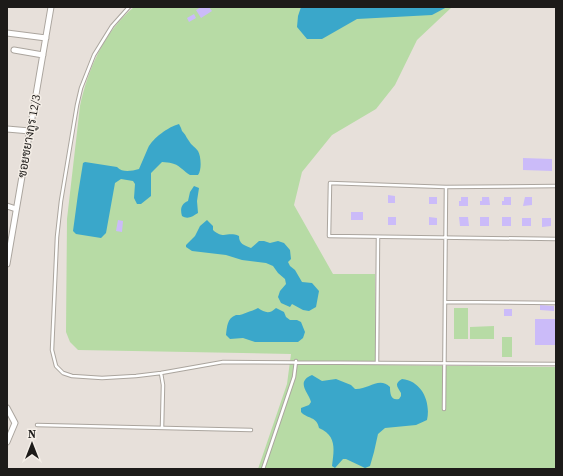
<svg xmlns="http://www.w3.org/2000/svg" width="563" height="476" viewBox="0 0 563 476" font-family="'Source Serif 4',Sarabun,serif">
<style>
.green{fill:#b7dba5}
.water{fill:#3aa7ca}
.building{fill:#cbbbf9}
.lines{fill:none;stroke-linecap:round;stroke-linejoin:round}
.service-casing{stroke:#aba59e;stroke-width:4.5}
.minor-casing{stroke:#aba59e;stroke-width:7}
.service{stroke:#fff;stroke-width:2.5}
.minor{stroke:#fff;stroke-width:5}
.labels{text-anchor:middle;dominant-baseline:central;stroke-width:3;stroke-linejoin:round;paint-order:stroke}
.street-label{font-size:12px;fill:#1d1b19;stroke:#f4eee7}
</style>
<rect width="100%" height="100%" fill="#e7e0da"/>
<path class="green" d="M134 7H452L417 40 395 85 376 109 332 135 302 172 294 205 333 274H375V365L556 367V469H258L287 384 291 354 78 350 70 342 66 332 67 219 80 106C88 69 104 32 134 7Z
M454 308H468V339H454Z
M494 326V339H470V327Z
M502 337H512V357H502Z"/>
<path class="water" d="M301 7H447L432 15 357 19 322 39H307L297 27 298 16Z
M179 124 181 128 182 131C186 135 186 137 189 141 191 145 195 147 198 151 201 156 202 170 198 175H190C177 166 179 163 162 162L151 173V196L141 204H137L134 198 135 184 133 181 121 179 115 183 106 233 101 238 76 234 73 231 78 194 83 163 85 162 117 167C123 173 131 171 139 169 142 162 145 155 148 148 153 138 168 127 179 124Z
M194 186 199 188 197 201 198 213C193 216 188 220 182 216 180 209 181 204 188 201L190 192Z
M207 220 213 226V230C224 240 227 231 239 236 239 244 244 245 251 248L259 241H264L270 243 278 241 284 243 290 250 291 259 288 262 290 266 295 270 302 282 312 283 319 291 316 307 309 311 303 310 292 304 290 307 281 303 278 297 280 291 286 284 285 279 278 273 273 266 266 263 242 260 226 255 192 251 186 247V245L195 236 200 226Z
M258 308C265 313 270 314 276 308L284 312 286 317 290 320H297L301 322 305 332 303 338 298 342H255L243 338 230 339 226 335C227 327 227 318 236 315 237 315 242 315 243 314 248 312 253 311 258 308Z
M312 375 322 381 336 379 351 385 355 389C368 390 379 376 390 387 390 394 391 401 399 399L401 396V393C397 386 394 384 402 379 422 381 431 402 427 420L416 425 385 428 378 434 374 452 370 466 365 468 346 459H343L335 468 332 466C334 449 337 436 319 428 317 416 307 419 301 412V408L309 405 311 402C309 393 295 382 312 375Z"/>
<path class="building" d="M201 7H209L212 11 201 18 196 10Z
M194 14 196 18 189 22 187 18Z
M523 158 552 159V171L523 170Z
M388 195 395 196V203H388Z
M429 197H437V204H429Z
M461 197H468V206H459V201H461Z
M482 197H489L490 205H480V201H482Z
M504 197H511V205H502V201H504Z
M525 197H532V205L523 206Z
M351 212H363V220H351Z
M388 217H396V225H388Z
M429 217 437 218V225H429Z
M459 217H468L469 226H460Z
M480 217H489V226H480Z
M502 217H511V226H502Z
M522 218H531V226H522Z
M542 218H551V226L542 227Z
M118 220 123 221 122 232 116 231Z
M540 305 554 306V311L540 310Z
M504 309H512V316H504Z
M535 319H556V345H535Z"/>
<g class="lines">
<g class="service-casing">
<path id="service" d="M129 7 112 26 94 55 81 88 77 105 61 201 57 237 52 350 56 366 63 373 72 376 102 378 136 376 161 373 223 362 556 364
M556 186 446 187 330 183 329 236 556 239
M446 302 556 303
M377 362 378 237
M161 373 163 385 162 428
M444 409 446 187
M37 425 251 430
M263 469 294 377 296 361"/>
</g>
<g class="minor-casing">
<path id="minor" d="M7 33 46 38
M14 50 43 55
M7 129 30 131
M7 206 16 209
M7 264 51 7
M7 408 15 423 7 442"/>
</g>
<use href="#service" class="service"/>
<use href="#minor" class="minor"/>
</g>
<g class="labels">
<g class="street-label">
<text transform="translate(29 136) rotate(-80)">ซอยชยางกูร 12/3</text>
</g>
</g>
<rect width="563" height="476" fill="none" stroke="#1d1b19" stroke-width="16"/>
<g transform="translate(32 444)" stroke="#f4eee7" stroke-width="3" paint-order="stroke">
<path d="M0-3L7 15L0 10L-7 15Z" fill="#1d1b19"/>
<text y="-6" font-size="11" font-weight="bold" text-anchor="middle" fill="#1d1b19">N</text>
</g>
</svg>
